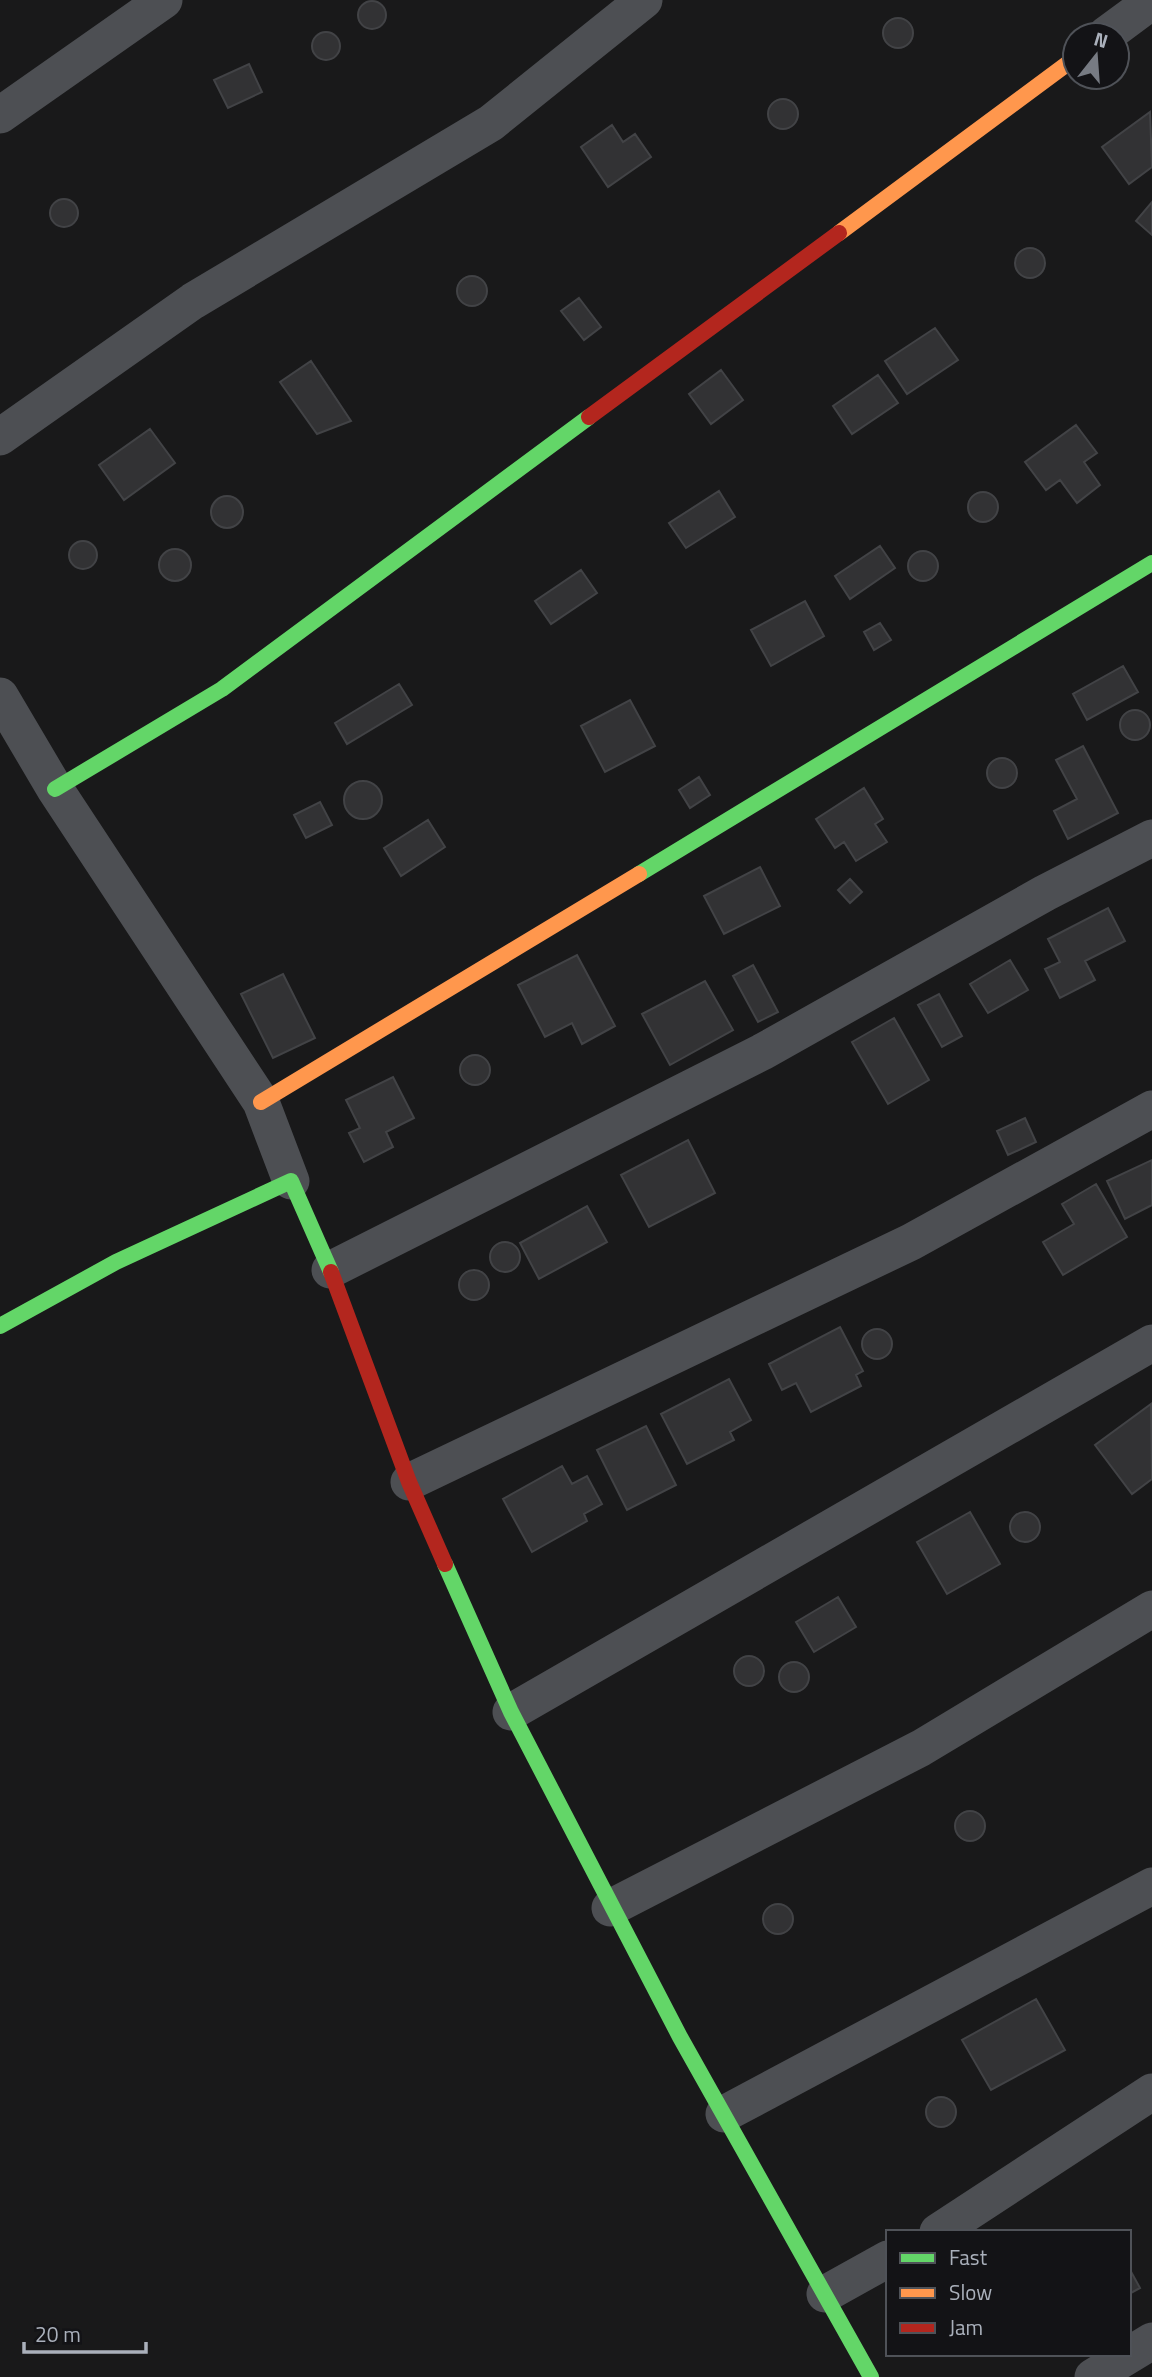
<svg xmlns="http://www.w3.org/2000/svg" width="1152" height="2377" viewBox="0 0 1152 2377" font-family="'Titillium Web',sans-serif">
<style>
.building{fill:#323234;stroke:#424346;stroke-width:2}
.lines{fill:none;stroke-linecap:round;stroke-linejoin:round}
.street{stroke:#4d4f53;stroke-width:37}
.fast{stroke:#63d668;stroke-width:16}
.slow{stroke:#ff974d;stroke-width:16}
.jam{stroke:#b3261e;stroke-width:16}
</style>
<rect width="100%" height="100%" fill="#19191a"/>
<path class="building" d="M358 15a14 14 0 1 1 28 0a14 14 0 1 1-28 0Z
M883 33a15 15 0 1 1 30 0a15 15 0 1 1-30 0Z
M312 46a14 14 0 1 1 28 0a14 14 0 1 1-28 0Z
M249 64 262 92 228 108 214 80Z
M768 114a15 15 0 1 1 30 0a15 15 0 1 1-30 0Z
M1150 112 1152 167 1129 184 1102 147Z
M612 125 623 142 635 134 651 157 608 187 581 147Z
M50 213a14 14 0 1 1 28 0a14 14 0 1 1-28 0Z
M1152 202V235L1136 221Z
M1015 263a15 15 0 1 1 30 0a15 15 0 1 1-30 0Z
M457 291a15 15 0 1 1 30 0a15 15 0 1 1-30 0Z
M579 298 601 327 584 340 561 311Z
M935 328 958 360 907 394 885 361Z
M311 361 351 421 317 434 280 382Z
M721 370 743 400 711 424 689 394Z
M878 375 898 403 852 434 833 406Z
M1076 425 1097 453 1084 462 1100 485 1077 503 1060 480 1046 490 1025 462Z
M150 429 175 463 124 500 99 465Z
M719 491 735 517 686 548 669 523Z
M968 507a15 15 0 1 1 30 0a15 15 0 1 1-30 0Z
M211 512a16 16 0 1 1 32 0a16 16 0 1 1-32 0Z
M69 555a14 14 0 1 1 28 0a14 14 0 1 1-28 0Z
M880 546 895 568 850 599 835 576Z
M159 565a16 16 0 1 1 32 0a16 16 0 1 1-32 0Z
M908 566a15 15 0 1 1 30 0a15 15 0 1 1-30 0Z
M581 570 597 593 551 624 535 601Z
M805 601 824 636 771 666 751 630Z
M880 623 891 640 874 650 864 632Z
M1123 666 1138 692 1087 720 1073 694Z
M399 684 412 705 347 744 335 723Z
M630 700 655 746 605 772 581 726Z
M1120 725a15 15 0 1 1 30 0a15 15 0 1 1-30 0Z
M1083 746 1118 813 1068 839 1054 811 1077 799 1056 760Z
M987 773a15 15 0 1 1 30 0a15 15 0 1 1-30 0Z
M699 777 710 795 690 808 679 790Z
M344 800a19 19 0 1 1 38 0a19 19 0 1 1-38 0Z
M864 788 883 819 875 824 887 842 856 861 844 842 835 848 816 819Z
M320 802 332 825 306 838 294 815Z
M428 820 445 847 401 876 384 848Z
M760 867 780 906 724 934 704 896Z
M850 879 862 892 850 903 838 890Z
M1108 908 1125 941 1085 961 1095 980 1060 998 1045 969 1060 962 1048 939Z
M577 955 615 1026 582 1044 572 1023 545 1037 518 985Z
M1010 960 1028 990 988 1013 970 984Z
M753 965 778 1012 758 1022 733 976Z
M283 974 315 1038 273 1058 241 994Z
M705 981 733 1030 670 1065 642 1014Z
M939 994 962 1036 942 1047 918 1005Z
M894 1018 929 1080 888 1104 852 1042Z
M460 1070a15 15 0 1 1 30 0a15 15 0 1 1-30 0Z
M393 1077 414 1118 386 1132 393 1147 364 1162 349 1133 360 1128 346 1100Z
M1025 1118 1036 1142 1008 1155 997 1131Z
M688 1140 715 1193 649 1227 621 1175Z
M1152 1160V1205L1125 1219 1107 1181Z
M1096 1184 1127 1237 1063 1275 1043 1242 1074 1224 1062 1204Z
M587 1206 607 1242 539 1279 520 1243Z
M490 1257a15 15 0 1 1 30 0a15 15 0 1 1-30 0Z
M459 1285a15 15 0 1 1 30 0a15 15 0 1 1-30 0Z
M840 1327 863 1371 856 1375 861 1386 811 1412 796 1383 782 1390 769 1364Z
M862 1344a15 15 0 1 1 30 0a15 15 0 1 1-30 0Z
M729 1379 751 1420 730 1432 734 1440 687 1464 661 1414Z
M1151 1404 1152 1479 1132 1494 1095 1445Z
M646 1426 676 1485 627 1510 597 1450Z
M562 1466 572 1484 587 1476 602 1504 584 1514 587 1521 532 1552 503 1499Z
M1010 1527a15 15 0 1 1 30 0a15 15 0 1 1-30 0Z
M970 1512 1000 1564 947 1594 917 1542Z
M838 1597 856 1627 814 1652 796 1622Z
M734 1671a15 15 0 1 1 30 0a15 15 0 1 1-30 0Z
M779 1677a15 15 0 1 1 30 0a15 15 0 1 1-30 0Z
M955 1826a15 15 0 1 1 30 0a15 15 0 1 1-30 0Z
M763 1919a15 15 0 1 1 30 0a15 15 0 1 1-30 0Z
M1036 1999 1065 2050 991 2090 962 2040Z
M926 2112a15 15 0 1 1 30 0a15 15 0 1 1-30 0Z
M1129 2268 1140 2288 1129 2294Z"/>
<g class="lines">
<path class="street" d="M1106 35 1152 1
M0 115 164 0
M0 437 193 301 491 123 644 0
M0 696 55 789 261 1102 291 1181
M330 1270 762 1052 1045 893 1152 838
M409 1482 911 1242 1152 1109
M511 1712 1152 1343
M610 1908 921 1748 1152 1609
M724 2114 1152 1886
M938 2232 1152 2092
M825 2294 888 2259
M1093 2377 1152 2341"/>
<path class="fast" d="M55 789 222 689 589 417
M639 874 1152 563
M0 1326 116 1262 291 1181 331 1272
M445 1564 511 1712 680 2037 871 2377"/>
<path class="slow" d="M839 233 1075 58
M261 1102 639 874"/>
<path class="jam" d="M589 417 839 233
M331 1272 409 1482 445 1564"/>
</g>
<rect x="886" y="2230" width="245" height="126" fill="#131316" stroke="#4f5258" stroke-width="2"/>
<rect x="900" y="2253" width="35" height="10" fill="#63d668" stroke="#4f5258" stroke-width="2"/>
<text x="949" y="2265" font-size="21" fill="#aab0bb">Fast</text>
<rect x="900" y="2288" width="35" height="10" fill="#ff974d" stroke="#4f5258" stroke-width="2"/>
<text x="949" y="2300" font-size="21" fill="#aab0bb">Slow</text>
<rect x="900" y="2323" width="35" height="10" fill="#b3261e" stroke="#4f5258" stroke-width="2"/>
<text x="949" y="2335" font-size="21" fill="#aab0bb">Jam</text>
<g transform="translate(1096 56) rotate(17)"><circle r="33" fill="#131316" stroke="#4f5258" stroke-width="2"/>
<path d="M0-5L12 26L0 18L-12 26Z" fill="#777b83"/>
<text y="-10" font-size="19" font-weight="bold" text-anchor="middle" fill="#aab0bb">N</text>
</g>
<path d="M24 2342v10h122v-10" fill="none" stroke="#aab0bb" stroke-width="3.5"/>
<text x="35" y="2342" font-size="21" fill="#aab0bb" stroke="#131316" stroke-width="5" paint-order="stroke">20 m</text>
</svg>
